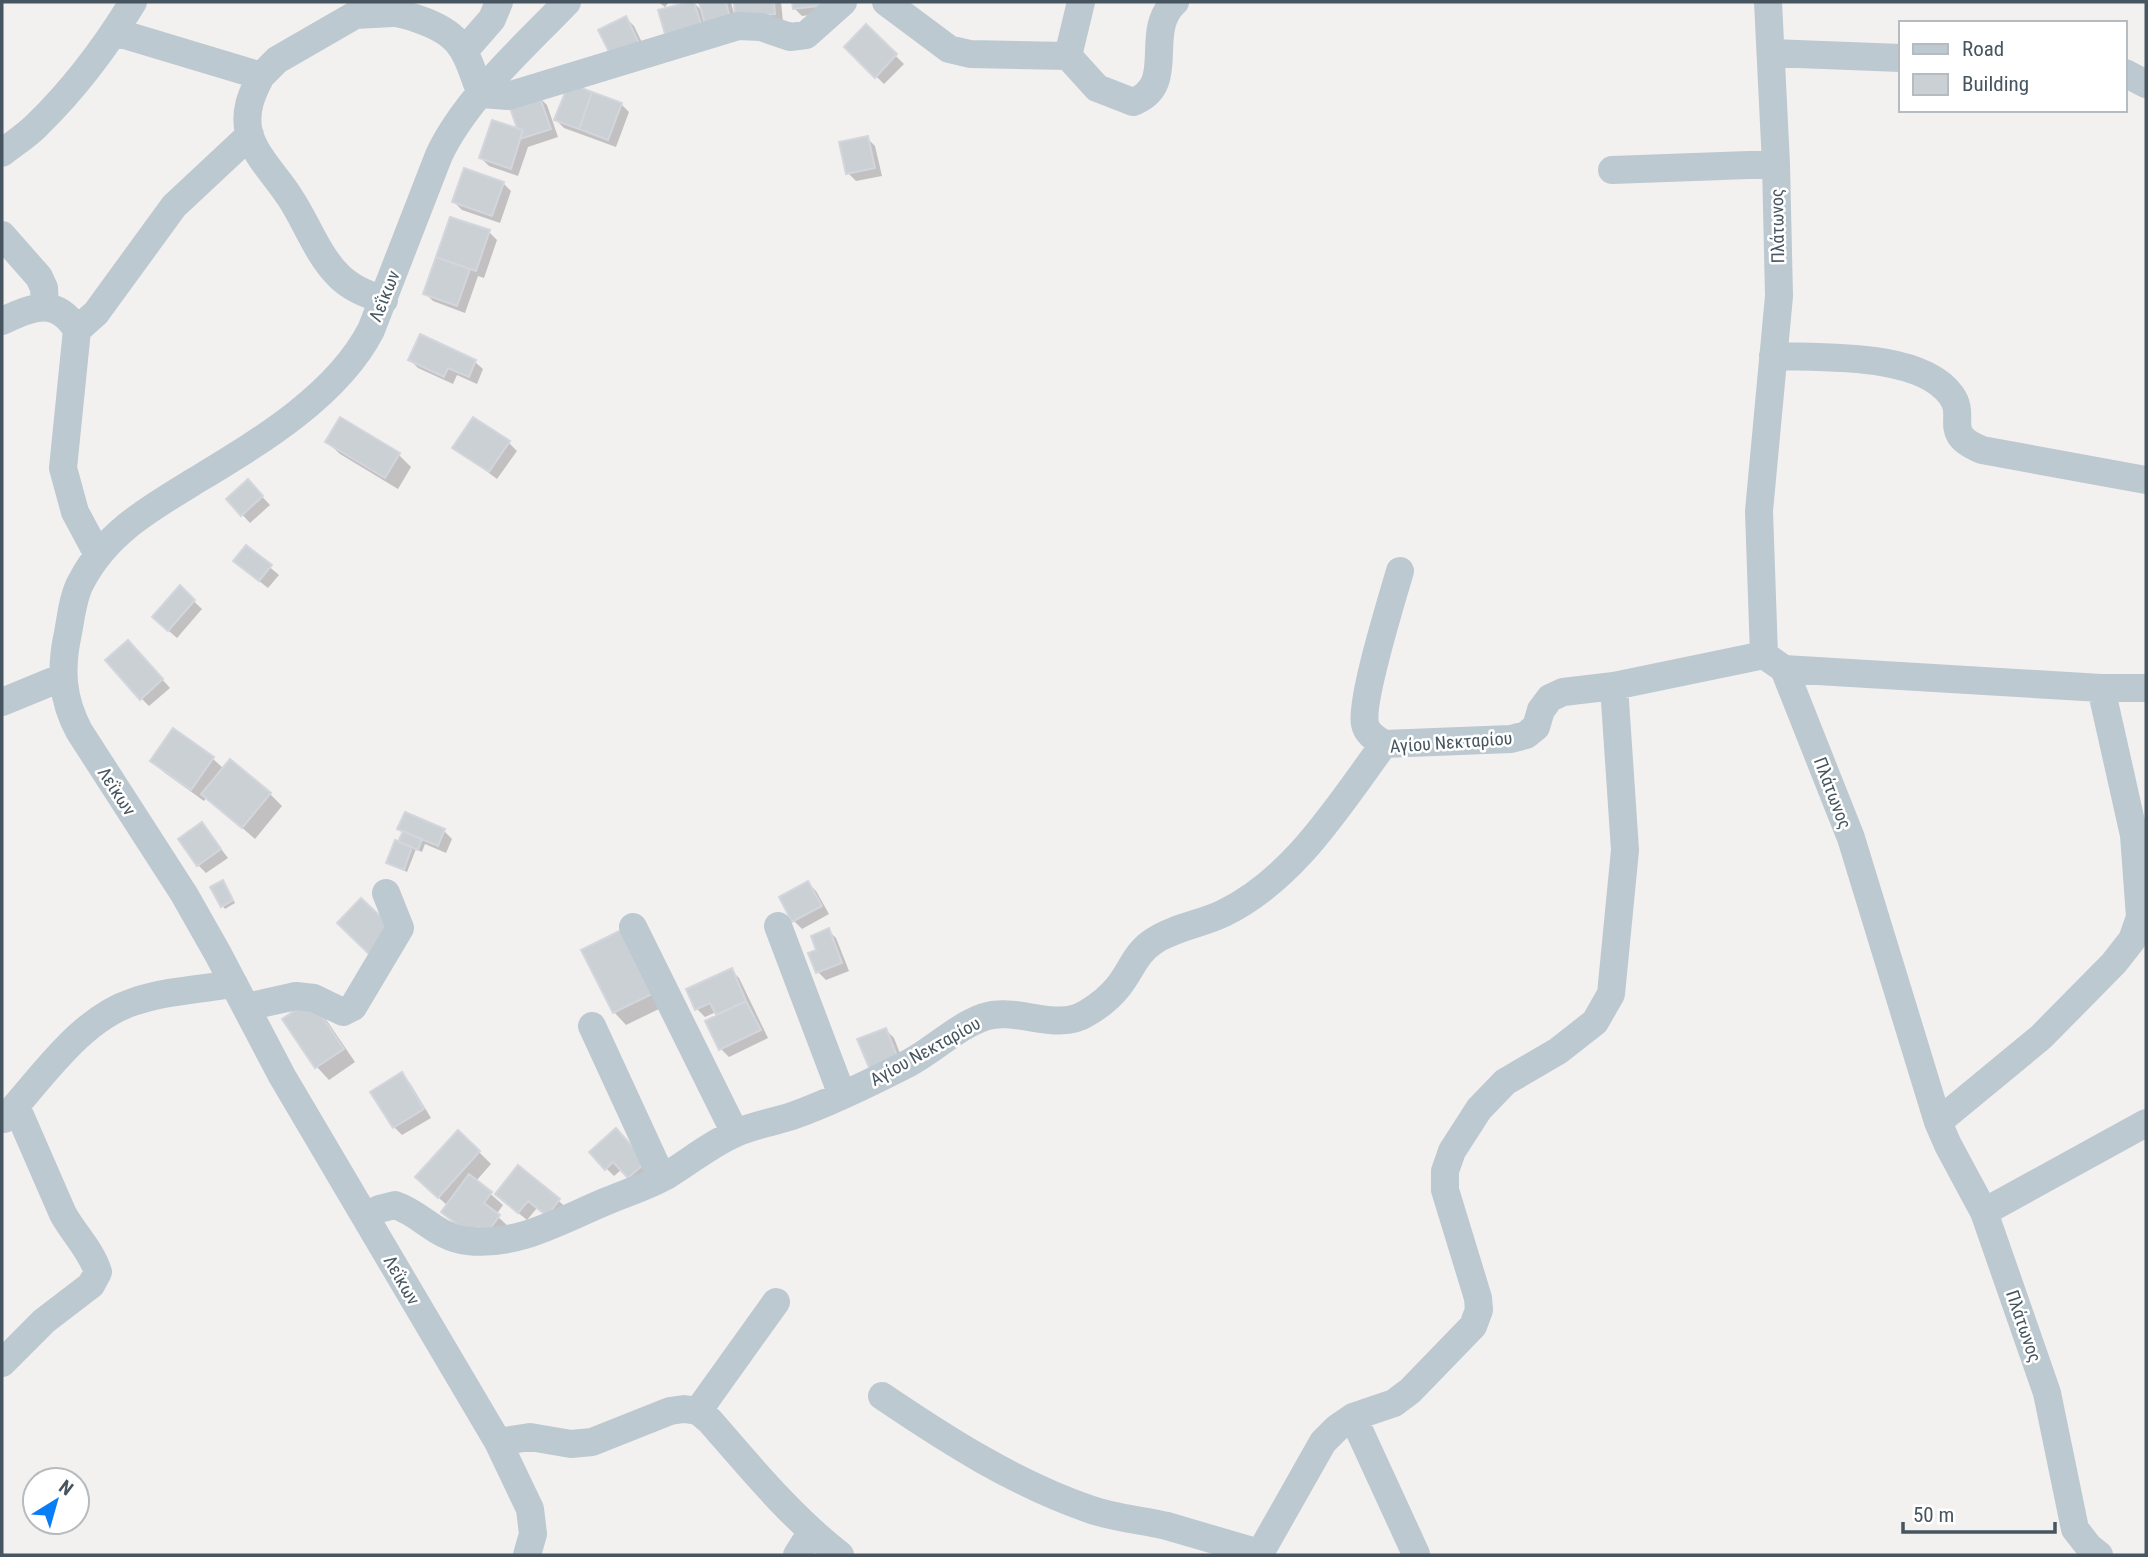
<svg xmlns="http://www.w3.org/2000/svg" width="2148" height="1557" viewBox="0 0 2148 1557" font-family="'Roboto Condensed',sans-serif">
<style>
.shadow{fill:#0003}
.building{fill:#cbd0d5;stroke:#d3d6dc;stroke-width:2}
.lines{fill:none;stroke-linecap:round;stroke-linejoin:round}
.minor{stroke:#bcc9d0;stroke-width:28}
.labels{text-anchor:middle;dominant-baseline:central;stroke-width:5;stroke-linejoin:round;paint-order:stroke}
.street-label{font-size:18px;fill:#46555f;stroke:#fff}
</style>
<rect width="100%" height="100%" fill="#f3f0f0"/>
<path class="shadow" d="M658 2H669L665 7Z
M693 2 704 13 701 2H731L738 31 677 48Z
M736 2H781L783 22 737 15Z
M794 2H833L834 12 802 16 794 8Z
M626 18 634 26 647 53 622 65Z
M866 27 904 64 884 84 846 47Z
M539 97 547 105 558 137 528 147 518 176 489 166 481 158 520 131 511 106Z
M621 104 629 112 616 147 564 128 556 120Z
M867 138 875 146 882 176 856 181 848 173Z
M503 183 511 191 500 223 462 210 454 202Z
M451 219 489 232 497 240 484 278 478 276 465 313 433 301 425 293Z
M420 337 475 362 483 369 477 384 457 375 453 384 418 368 410 360Z
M340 420 399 455 411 467 398 489 340 454 327 442Z
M509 443 517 451 497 479 454 447Z
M256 490 270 505 250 523 228 499Z
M246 547 279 575 268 588 244 569Z
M180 588 202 609 177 638 162 625Z
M136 650 170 688 149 706 141 698Z
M212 758 224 769 270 794 282 806 255 839 207 797 204 801 165 773 152 761Z
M406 814 444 831 452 839 446 853 425 844 422 852 416 849 407 872 388 863 404 833 399 828Z
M202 824 228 858 206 873 198 865Z
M223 882 235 903 225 909 222 905Z
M808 883 816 891 829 914 802 929 794 921Z
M828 930 836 938 849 971 826 980 818 972 819 951Z
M633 945 663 1007 626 1025 614 1012Z
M731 970 739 978 768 1038 729 1057 721 1049 707 1021 718 1016 716 1012 705 1017 697 1009Z
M323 1015 355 1062 329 1080 317 1067 285 1019Z
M886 1030 894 1038 906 1069 880 1079Z
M402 1075 410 1083 431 1118 402 1135 394 1127Z
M616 1131 653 1171 637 1185 622 1169 614 1176 606 1168Z
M479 1152 491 1164 476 1181 503 1205 496 1215 511 1229 500 1244 455 1224 443 1212 448 1206 430 1190Z
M519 1168 567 1208 555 1223 537 1208 527 1220 505 1202Z"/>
<path class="building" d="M689 2H694L703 30 667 41 658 10Z
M699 2H726L731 23 706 29Z
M734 2H774L775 14 735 17Z
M792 2H827V5L793 9Z
M626 16 640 45 612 58 598 30Z
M866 24 897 54 875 78 844 47Z
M569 83 592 92 579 129 554 120Z
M592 92 622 103 608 140 579 129Z
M539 95 551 129 520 139 523 130 517 128 509 105Z
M492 120 523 130 511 169 479 158Z
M868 136 875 168 846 174 839 142Z
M464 168 504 182 492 216 452 202Z
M450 217 490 230 476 271 436 257Z
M436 257 470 269 457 306 423 294Z
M420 334 476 360 469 377 448 368 444 377 408 360Z
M340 417 400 453 385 478 325 442Z
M473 417 510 441 489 472 452 448Z
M248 479 263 496 241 516 226 499Z
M246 545 272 565 259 581 233 561Z
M180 585 195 600 168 631 152 617Z
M128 640 163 679 140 700 105 660Z
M173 728 214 757 191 790 150 761Z
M230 759 271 793 242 828 201 794Z
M405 812 445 829 438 846 397 829Z
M202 822 221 849 197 866 178 839Z
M403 831 422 839 418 850 398 842Z
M395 840 412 847 404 870 386 863Z
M223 880 233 900 221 907 210 887Z
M808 881 822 906 792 922 779 897Z
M361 898 394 929 369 954 337 923Z
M829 928 842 963 816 973 808 953 816 950 811 936Z
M621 930 652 994 613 1013 581 950Z
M732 968 746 1001 716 1015 710 1003 695 1010 686 989Z
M311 1000 344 1049 315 1068 282 1019Z
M746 1001 761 1030 719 1050 705 1021Z
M886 1028 899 1061 871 1072 857 1039Z
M402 1072 424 1109 393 1128 370 1092Z
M616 1128 646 1162 628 1178 613 1162 605 1170 589 1152Z
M458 1130 480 1151 438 1198 415 1177Z
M518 1165 560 1199 547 1216 528 1201 518 1213 495 1194Z
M469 1174 492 1192 484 1203 500 1215 487 1233 478 1227 472 1236 441 1212Z"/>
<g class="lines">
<path class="minor" d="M886 2 949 49 970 54 1068 56
M1081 2 1068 56 1097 88 1133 102C1179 85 1142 32 1175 2
M1768 2 1776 164 1779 296 1759 511 1764 655 1784 669 1851 838 1938 1122 1948 1145 1984 1212 2047 1393 2075 1529 2089 1547 2099 1555
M379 3C395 15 401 13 418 19 465 35 465 53 481 94
M115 32 261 76 277 60 355 15 392 13
M465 50 492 19 499 2
M1772 53 1901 58
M2125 73 2146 84
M261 76C251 95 244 112 249 133 255 156 277 177 289 196 306 221 316 252 337 274 350 288 366 294 384 300
M481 94 508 96 738 26 761 27 790 37 806 35 843 2
M2 153C13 144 26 136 36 126 72 91 107 45 133 2
M1612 170 1776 164
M2 235 39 277 44 288 45 306
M2 321C33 307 56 296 77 330L63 468 75 512 98 555
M77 330 96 313 174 206 250 135
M1773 356C1820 358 1920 352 1951 395 1968 418 1940 433 1982 450L2146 480
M1784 669 2101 688H2146
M2 702 63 677
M1384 744C1376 739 1367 734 1365 724 1360 701 1392 599 1400 571
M778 926 842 1095
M633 927 735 1133
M246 1007 296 996 314 998 343 1012 353 1007 400 928 386 893
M592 1026 662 1178
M4 1119C41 1079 80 1019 133 1002 165 991 201 989 234 984
M1938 1122 2041 1037 2114 963 2132 940 2140 917 2134 835 2101 688
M1984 1212 2146 1123
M367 1218 379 1209 395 1205C422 1214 437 1238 468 1241 517 1247 563 1219 607 1201 626 1193 648 1186 666 1176 689 1162 712 1143 736 1133 754 1125 774 1122 792 1116 832 1102 872 1082 909 1063 935 1049 956 1027 984 1017 1018 1006 1056 1033 1087 1013 1099 1006 1110 997 1118 987 1131 971 1136 952 1154 941 1175 927 1202 924 1224 913 1295 878 1339 805 1384 744L1511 739 1526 735 1536 727 1541 710 1550 698 1563 692 1614 686 1764 655
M2 1363 44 1321 91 1285 98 1272C91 1250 74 1234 63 1214L16 1106
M882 1396C947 1440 1014 1483 1089 1509 1114 1518 1141 1520 1167 1526 1198 1535 1229 1544 1259 1553
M698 1411 776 1302
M1353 1417 1416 1554
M498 1442 530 1437 571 1444 592 1442 670 1411 684 1409 698 1411 710 1421C751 1468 790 1516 840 1555
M527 1555 533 1534 530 1509 498 1442 282 1076 218 954 184 894 79 731C62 699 60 669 68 633 71 617 73 596 81 582 105 535 147 510 190 484 254 445 336 398 371 330L439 155C466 98 524 47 567 2
M797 1555 811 1533
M1259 1555 1323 1442 1337 1428 1353 1417 1394 1403 1410 1391 1473 1326 1479 1310 1478 1298 1445 1190V1171L1452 1151 1479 1109 1505 1082 1558 1051 1595 1022 1611 994 1625 850 1614 686"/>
</g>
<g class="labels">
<g class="street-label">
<text transform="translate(1777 226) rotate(-91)">Πλάτωνος</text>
<text transform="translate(384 296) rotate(-68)">Λεΐκων</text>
<text transform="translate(1451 742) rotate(-4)">Αγίου Νεκταρίου</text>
<text transform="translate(117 791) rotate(57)">Λεΐκων</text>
<text transform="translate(1833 793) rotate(69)">Πλάτωνος</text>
<text transform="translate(925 1051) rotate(-29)">Αγίου Νεκταρίου</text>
<text transform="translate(402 1280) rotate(60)">Λεΐκων</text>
<text transform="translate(2024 1326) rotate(71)">Πλάτωνος</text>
</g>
</g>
<rect width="2148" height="1557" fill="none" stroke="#46555f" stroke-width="7"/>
<rect x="1899" y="21" width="228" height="91" fill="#ffffff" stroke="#b5bbbf" stroke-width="2"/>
<rect x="1913" y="44" width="35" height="10" fill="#bcc9d0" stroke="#b5bbbf" stroke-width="2"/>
<text x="1962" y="56" font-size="21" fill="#46555f">Road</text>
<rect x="1913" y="74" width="35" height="21" fill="#cbd0d5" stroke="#b5bbbf" stroke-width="2"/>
<text x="1962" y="91" font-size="21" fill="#46555f">Building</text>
<g transform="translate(56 1501) rotate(37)"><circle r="33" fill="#ffffff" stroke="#b5bbbf" stroke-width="2"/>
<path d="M0-5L12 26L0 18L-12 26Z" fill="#077ef5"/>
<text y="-10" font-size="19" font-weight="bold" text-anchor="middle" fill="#46555f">N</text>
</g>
<path d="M1903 1522v10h152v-10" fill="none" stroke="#46555f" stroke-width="3.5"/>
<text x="1913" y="1522" font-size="21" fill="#46555f" stroke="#ffffff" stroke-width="5" paint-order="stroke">50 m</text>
</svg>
